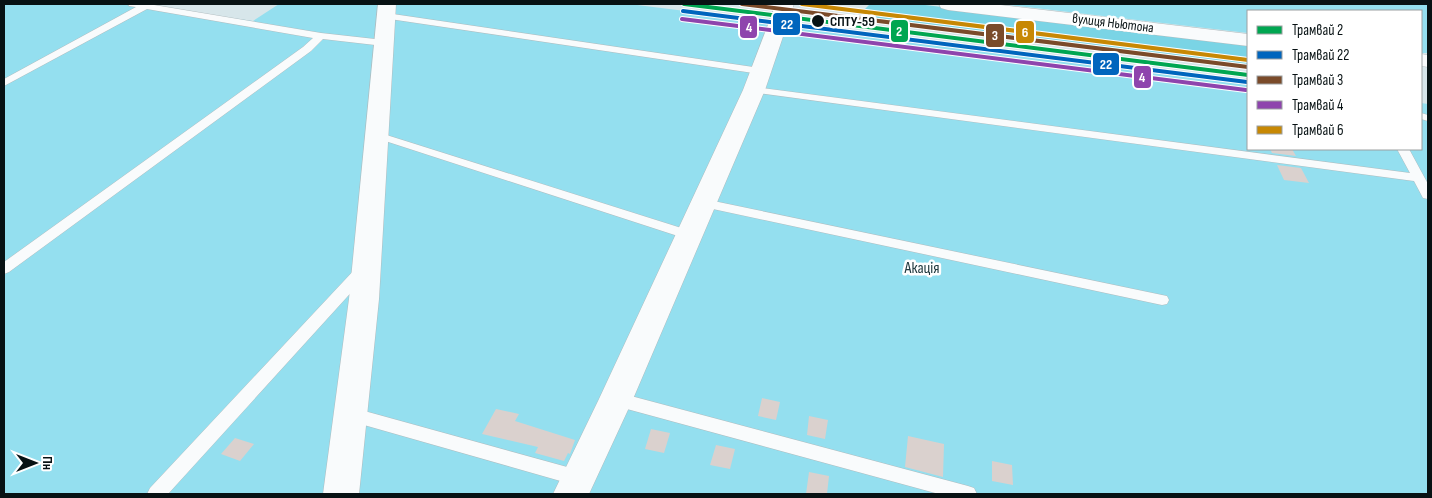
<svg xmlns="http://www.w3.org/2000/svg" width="1432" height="498" viewBox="0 0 1432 498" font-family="'Sofia Sans Condensed',sans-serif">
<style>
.green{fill:#94dfef}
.forest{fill:#7ad4e5}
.building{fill:#dad1ce}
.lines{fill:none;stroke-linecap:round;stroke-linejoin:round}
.lane-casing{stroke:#b0bcbf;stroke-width:1}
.street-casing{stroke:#b0bcbf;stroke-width:1}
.primary-casing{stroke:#b0bcbf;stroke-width:1}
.lane{fill:#f9fbfc;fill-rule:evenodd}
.street{fill:#f9fbfc;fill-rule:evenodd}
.primary{fill:#f9fbfc;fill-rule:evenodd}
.tram-1-casing{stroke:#fff;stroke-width:6}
.tram-2-casing{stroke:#fff;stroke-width:6}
.tram-3-casing{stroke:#fff;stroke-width:6}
.tram-4-casing{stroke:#fff;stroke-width:6}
.tram-5-casing{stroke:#fff;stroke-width:6}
.tram-1{stroke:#00a651;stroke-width:4}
.tram-2{stroke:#0065bd;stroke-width:4}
.tram-3{stroke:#7a4b2a;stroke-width:4}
.tram-4{stroke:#8e44ad;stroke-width:4}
.tram-5{stroke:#c78804;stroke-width:4}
.stop-dot{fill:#081214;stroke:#fff;stroke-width:2}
.labels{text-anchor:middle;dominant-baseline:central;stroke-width:5;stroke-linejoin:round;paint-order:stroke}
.far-stop-label{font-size:14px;font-weight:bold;fill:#081214;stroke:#fff;text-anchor:start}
.far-street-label{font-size:14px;fill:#081214;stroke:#fff}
.park-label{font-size:16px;fill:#233b40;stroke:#fff}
.line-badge{stroke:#fff;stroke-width:2}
.badge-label{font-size:14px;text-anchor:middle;font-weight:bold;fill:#fff}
</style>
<rect width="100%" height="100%" fill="#d7e6ea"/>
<path class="green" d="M4 4H131L253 21 279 4H629L1248 81V149H1421V103L1428 104V494H4Z
M1000 4H1428V53H1421V11H1248V33Z"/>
<path class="forest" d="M870 4H917L1248 44V66L871 20 867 16 865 9Z"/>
<path class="building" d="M1270 149H1292L1296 156 1272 153Z
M1277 165 1301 168 1309 183 1284 180Z
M762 398 780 402 776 420 758 416Z
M496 409 519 414 515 421 575 440 570 454 568 453 564 461 535 453 538 447 482 434Z
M809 416 828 420 825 439 807 435Z
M651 429 670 433 664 453 645 449Z
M908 436 944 444 943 477 905 467Z
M235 438 254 444 240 461 221 454Z
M716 445 735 449 730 469 710 465Z
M992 461 1012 465 1013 485 992 481Z
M809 472 829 476 827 494H806Z"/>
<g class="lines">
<g class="lane-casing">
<path id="lane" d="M128 4H148L321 33 384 40 389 43 384 46 323 39 311 51 9 272 4 274V262L303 47 313 38 147 9 4 86V79L136 7 129 6Z
M386 13 760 68 765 71 760 74 383 18V14Z
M754 87 1410 173 1397 149H1409L1428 184V199L1423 198 1414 181 750 92 749 90Z
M1421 113 1428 115V121L1421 119Z
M377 132 694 232 696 235 694 238H684L373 137 371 135Z
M704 199 1162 295 1167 296 1169 300 1167 304 1162 305 699 206 698 203 699 200Z
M362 266 367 267 369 271 367 275 168 494H147L150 488 357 267Z
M616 392 968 486 974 488 977 494H939L616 406 610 404 608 399 610 394Z
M350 407 578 470 584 472 587 478 584 484 578 486 350 421 344 419 342 414 344 409Z"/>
</g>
<g class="street-casing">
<path id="street" d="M378 4H396L379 299 359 494H323L349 299Z
M776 4H794L765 90 633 399 589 494H553L599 399 743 90Z"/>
</g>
<g class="primary-casing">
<path id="primary" d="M939 4H992L1248 34V46L948 10 941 8Z
M1421 54 1428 55V67L1421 66Z"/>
</g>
<use href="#lane" class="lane"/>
<use href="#street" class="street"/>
<use href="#primary" class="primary"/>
<g class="tram-1-casing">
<path id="tram-1" d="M684 4 1248 75"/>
</g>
<g class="tram-2-casing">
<path id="tram-2" d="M683 11 1247 82"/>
</g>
<g class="tram-3-casing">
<path id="tram-3" d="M742 4 1248 67"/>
</g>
<g class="tram-4-casing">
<path id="tram-4" d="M682 19 1246 90"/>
</g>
<g class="tram-5-casing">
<path id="tram-5" d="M802 4 1248 60"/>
</g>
<use href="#tram-1" class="tram-1"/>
<use href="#tram-2" class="tram-2"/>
<use href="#tram-3" class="tram-3"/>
<use href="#tram-4" class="tram-4"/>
<use href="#tram-5" class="tram-5"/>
</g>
<circle class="stop-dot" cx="818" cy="21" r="7"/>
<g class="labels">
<g class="far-stop-label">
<text x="830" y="21">СПТУ-59</text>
</g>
<g class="far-street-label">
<text transform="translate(1113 23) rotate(7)">вулиця Ньютона</text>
</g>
<g class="park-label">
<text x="922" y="268">Акація</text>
</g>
</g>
<g class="line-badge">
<rect x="772" y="12" width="29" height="24" rx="5" fill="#0065bd"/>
<rect x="739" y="15" width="19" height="24" rx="5" fill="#8e44ad"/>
<rect x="890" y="19" width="19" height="24" rx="5" fill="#00a651"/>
<rect x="1015" y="20" width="20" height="24" rx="5" fill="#c78804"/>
<rect x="985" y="23" width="20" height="25" rx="5" fill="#7a4b2a"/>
<rect x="1092" y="52" width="28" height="24" rx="5" fill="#0065bd"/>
<rect x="1133" y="65" width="19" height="24" rx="5" fill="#8e44ad"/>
</g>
<g class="badge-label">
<text x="787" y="29">22</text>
<text x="749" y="32">4</text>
<text x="899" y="36">2</text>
<text x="1025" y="37">6</text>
<text x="995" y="40">3</text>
<text x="1106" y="69">22</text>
<text x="1142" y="82">4</text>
</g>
<rect width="1432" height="498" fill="none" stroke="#081214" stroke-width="10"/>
<rect x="1247" y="10" width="175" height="140" fill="#ffffff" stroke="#9ca0a1"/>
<rect x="1257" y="26" width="25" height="8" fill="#00a651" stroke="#9ca0a1"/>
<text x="1292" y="35" font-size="15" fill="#081214">Трамвай 2</text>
<rect x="1257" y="51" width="25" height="8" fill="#0065bd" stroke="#9ca0a1"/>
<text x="1292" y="60" font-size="15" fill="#081214">Трамвай 22</text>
<rect x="1257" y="76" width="25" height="8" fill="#7a4b2a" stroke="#9ca0a1"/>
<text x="1292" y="85" font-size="15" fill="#081214">Трамвай 3</text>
<rect x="1257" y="101" width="25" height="8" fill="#8e44ad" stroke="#9ca0a1"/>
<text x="1292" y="110" font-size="15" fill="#081214">Трамвай 4</text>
<rect x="1257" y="126" width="25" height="8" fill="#c78804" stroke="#9ca0a1"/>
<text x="1292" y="135" font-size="15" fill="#081214">Трамвай 6</text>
<g transform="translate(35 463) rotate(90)" stroke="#ffffff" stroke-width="4" paint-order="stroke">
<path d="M0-4L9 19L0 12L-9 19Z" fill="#081214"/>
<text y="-8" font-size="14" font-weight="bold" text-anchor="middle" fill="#081214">Пн</text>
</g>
</svg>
